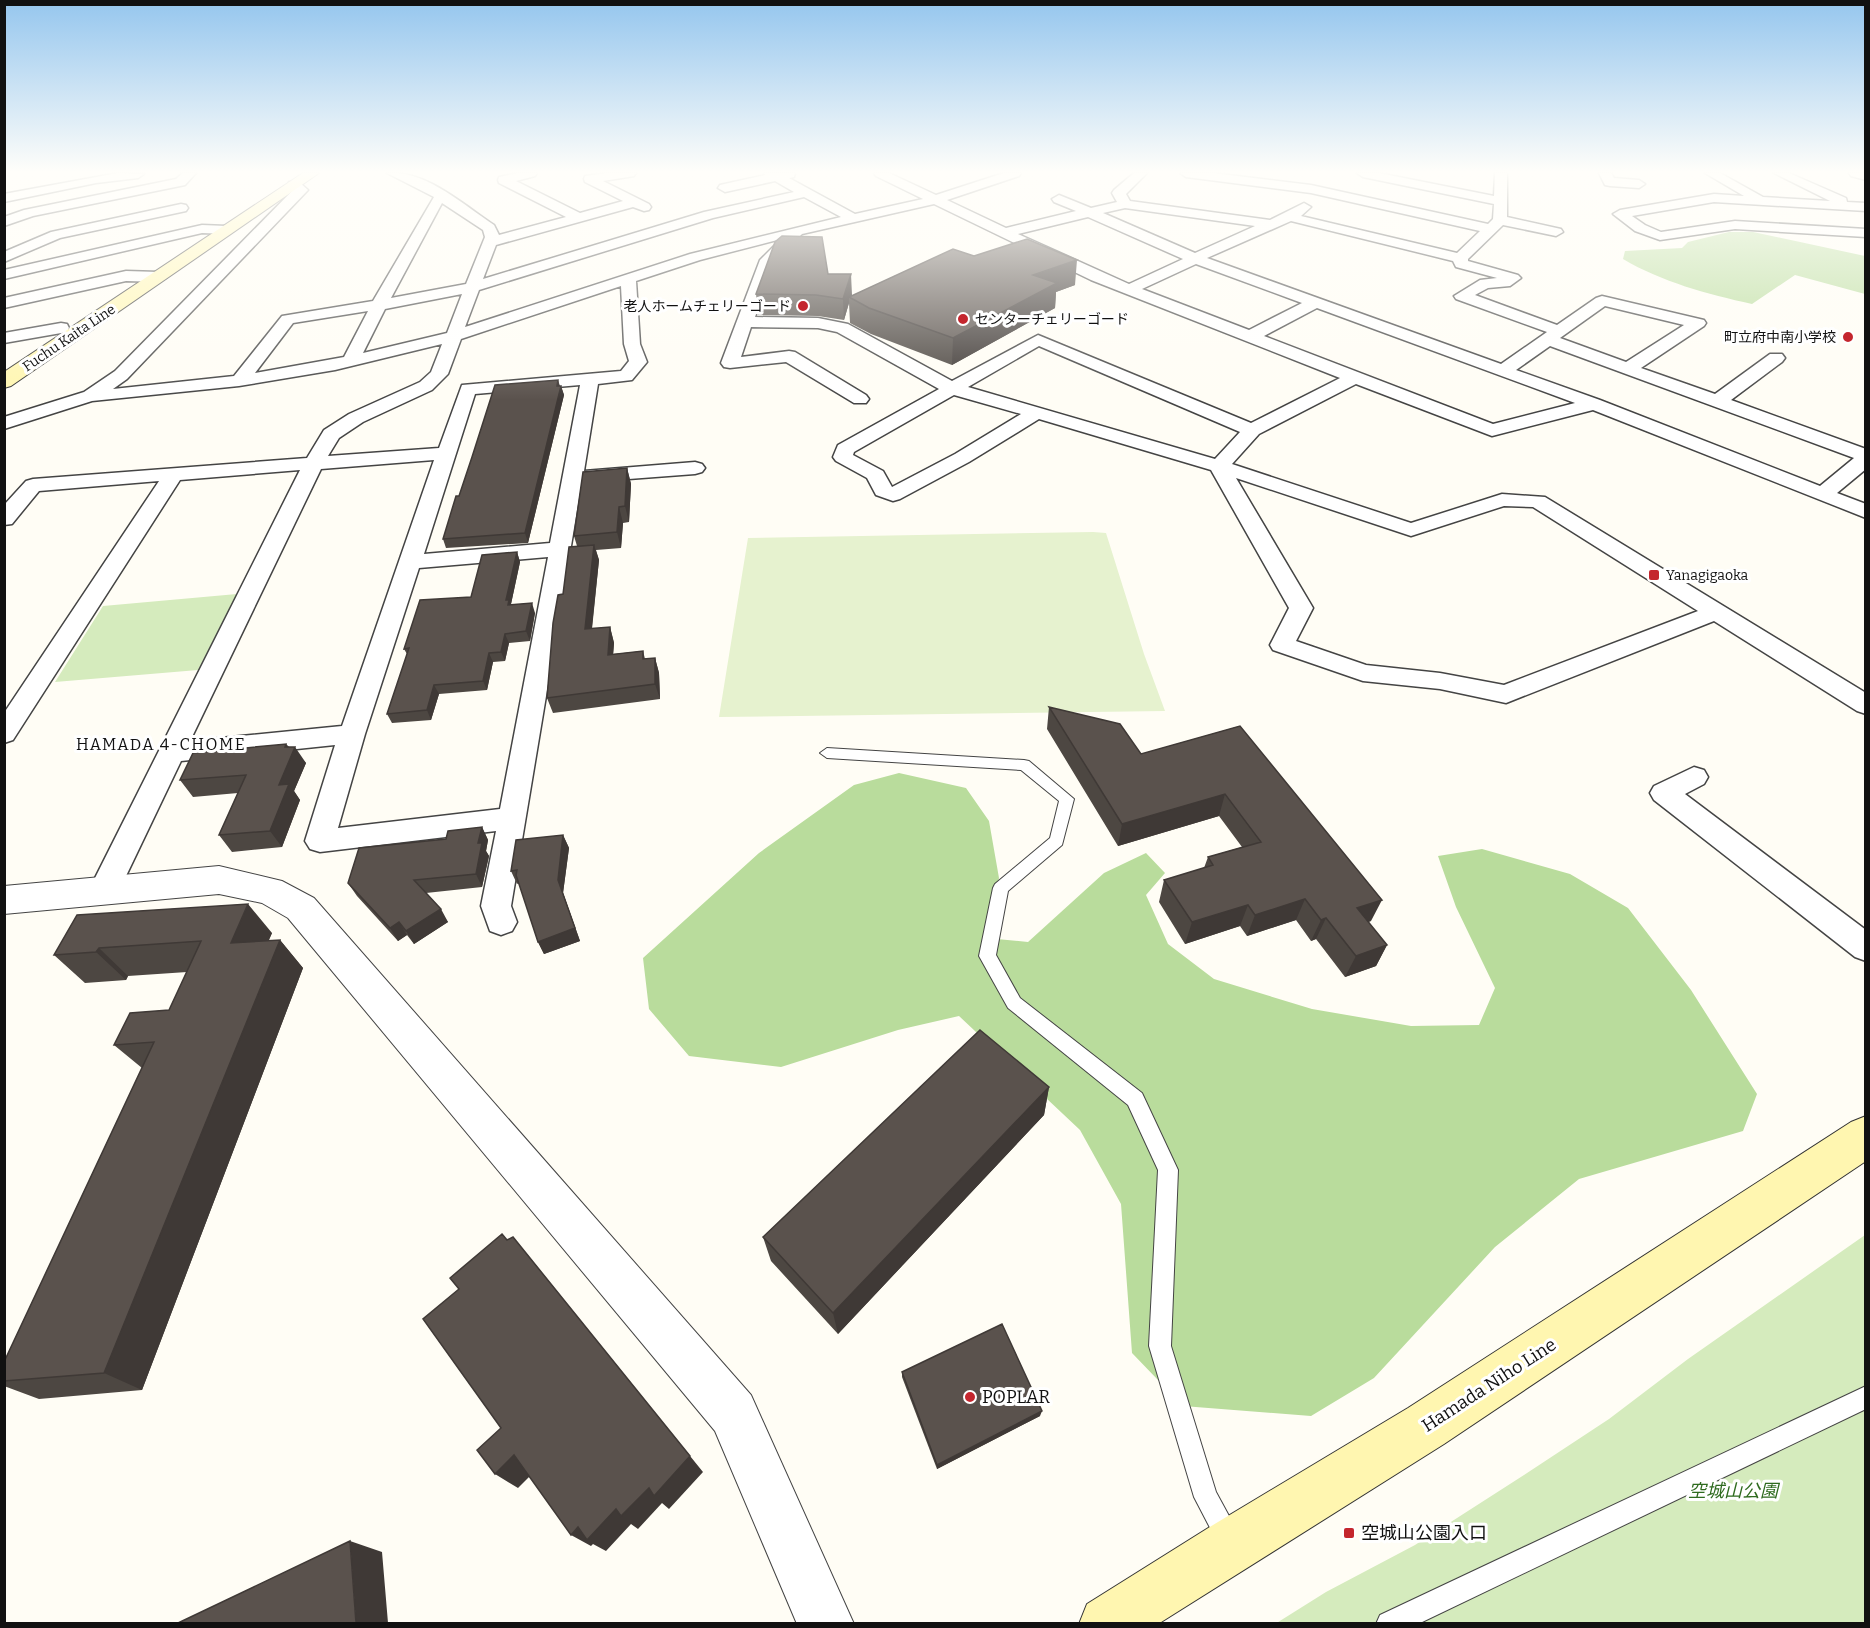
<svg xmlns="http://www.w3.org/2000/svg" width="1870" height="1628" viewBox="0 0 1870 1628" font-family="Bitter,'Noto Sans JP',serif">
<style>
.green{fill:#d5ebbd}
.forest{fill:#b9dc9c}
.pitch{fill:#e6f2cf}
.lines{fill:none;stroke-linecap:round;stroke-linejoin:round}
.service-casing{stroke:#444;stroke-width:2}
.minor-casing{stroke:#444;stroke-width:3}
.tertiary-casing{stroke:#444;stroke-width:2}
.secondary-casing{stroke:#333;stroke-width:2}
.service{fill:#fff;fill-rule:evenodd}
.minor{fill:#fff;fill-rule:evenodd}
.tertiary{fill:#fff;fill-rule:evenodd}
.secondary{fill:#fff6b0;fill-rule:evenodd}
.wall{fill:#4d4742}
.shaded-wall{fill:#3f3936}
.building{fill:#5a524d;stroke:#3f3936;stroke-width:1.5}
.poi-dot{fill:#c4262e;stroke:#fff;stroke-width:2}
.labels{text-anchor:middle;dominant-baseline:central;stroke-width:6;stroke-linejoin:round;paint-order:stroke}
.far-poi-label{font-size:14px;fill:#111;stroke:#fff;text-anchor:end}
.far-street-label{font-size:14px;fill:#111;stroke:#fff}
.neighbourhood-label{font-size:16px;letter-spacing:1.5px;fill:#111;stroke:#fff}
.near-street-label{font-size:18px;fill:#111;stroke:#fff}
.near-poi-label{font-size:18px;fill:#111;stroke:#fff;text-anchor:start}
.near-park-label{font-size:18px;font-style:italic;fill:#2f6b1f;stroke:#fff}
</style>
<rect width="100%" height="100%" fill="#fffdf5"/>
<path class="green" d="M237 594 198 670 55 682 103 606Z
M1865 1235V1623L1275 1624 1326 1592 1415 1545 1524 1475 1609 1419 1688 1359Z"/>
<path class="forest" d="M1729 232H1753L1865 256V294L1795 275 1752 304C1707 294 1662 282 1623 259L1625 251 1682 248 1688 242Z
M899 773 966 788 989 821 999 878 986 938 1028 942 1104 873 1146 853 1165 873 1146 895 1168 944 1214 979 1312 1009 1411 1026 1479 1025 1495 988 1456 907 1438 856 1482 849 1570 874 1628 908 1691 990 1757 1094 1743 1131 1579 1179 1495 1247 1374 1378 1311 1416 1183 1406 1132 1353 1121 1204 1080 1130 959 1016 898 1030 781 1067 689 1056 649 1009 643 958 759 853 854 785Z"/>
<path class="pitch" d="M1093 532 1106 533 1144 654 1165 711 719 717 748 538Z"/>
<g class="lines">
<g class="service-casing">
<path id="service" d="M827 748 1024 760 1029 761 1074 799 1062 845 1008 891 996 955 1020 998 1142 1093 1178 1170 1171 1346 1216 1492 1241 1538 1238 1547 1229 1550 1220 1547 1194 1497 1149 1346 1158 1170 1128 1105 1008 1008 979 956 993 888 995 884 1050 838 1059 801 1021 770 827 758 820 753Z
M1866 1386V1409L1418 1624H1376L1380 1615Z"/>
</g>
<g class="minor-casing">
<path id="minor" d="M118 173 144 174 138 178 96 183 4 202V194Z
M183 173H196L185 185 33 216 4 226V217L24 210 176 179Z
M387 173C424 169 464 205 494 225L499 235 566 217 499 183 498 180 499 177 518 173H537L535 176 516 181 580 213 623 201 585 182 584 179 585 176 607 173H636L634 176 603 181 649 204 651 207 649 210 644 211 633 207 496 245 483 279 704 212 794 192 775 181 725 192 718 188 720 185 765 175 764 173H795L794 177 789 178 855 214 923 199 876 176 874 173H889L936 195 1004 173H1021L1019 176 947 200 1006 228 1076 211 1054 202 1052 199 1059 195 1091 208 1117 202 1112 193 1114 190 1134 173H1147L1126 194 1130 201 1270 220 1304 203 1311 207 1301 216 1457 253 1480 231 1311 193 1186 177 1180 173H1213L1311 185 1488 224 1493 219 1494 204 1363 177 1357 173H1379L1494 196 1495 173H1507V217L1561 229 1563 232 1556 236 1503 225 1468 259V261L1518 275 1521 278 1510 286 1488 288 1475 295 1557 325 1596 298 1602 296 1704 320 1706 323 1704 326 1641 368 1715 394 1770 354H1782L1785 358 1782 362 1731 400 1866 449V469L1837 493 1866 504V518L1593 410 1492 436 1356 384 1259 434 1232 464 1411 523 1502 494 1545 497 1866 693V714L1857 711 1714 621 1506 703 1440 689 1363 681 1273 650 1270 645 1289 608 1211 470 1039 419 969 462 900 499 893 501 876 495 867 478 836 461 833 457 838 445 939 389 837 332 818 328 751 327 741 357 789 351 795 352 866 395 869 399 866 403H854L786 362 730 368 724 367 721 363 760 260 781 239 700 260 636 281 640 344 647 362 632 380 598 384 584 471 695 462 702 464 705 468 702 472 695 474 589 482 582 480 511 906 517 922 512 931 501 935 490 931 481 906 496 831 320 852 310 849 305 841 335 745 181 761 115 899 104 902 93 899 89 890 300 470 180 480 13 740 4 743V713L159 481 39 491 12 524 4 525V505L26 481 33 479 307 458 324 430 349 414 420 382 431 372 442 344 335 370 239 386 92 401 4 429V417L84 392 115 371 293 190 288 185 289 182H299L308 190 127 379 113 389 234 376 282 316 373 301 434 197ZM804 197 841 217 690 254 465 327 479 290 713 218ZM442 203 483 230 485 237 466 284 391 298ZM934 204 1091 280 1340 378 1251 423 1038 335 952 381 848 324 818 318 755 317 774 262 802 234ZM1125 208 1255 226 1195 253 1103 213ZM1088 217 1183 259 1129 284 1018 234ZM1291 221 1453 261 1456 267 1497 278 1480 280 1454 296 1456 299 1547 332 1501 364 1207 258ZM1196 264 1302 303 1249 330 1142 289ZM621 286 624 344 629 361 621 371 462 385 439 448 328 456 339 438 363 422 432 390 448 374 461 339ZM462 294 447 333 363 353 385 309ZM1605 306 1684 325 1626 362 1560 338ZM1317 308 1575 403 1493 424 1264 336ZM368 311 344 357 255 373 293 323ZM1039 346 1240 432 1215 459 968 387ZM1550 346 1854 458 1820 486 1600 400 1516 370ZM580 385 550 543 424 554 475 394ZM954 395 1021 414 955 454 892 487 883 471 853 455 854 452ZM434 460 342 726 190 741 321 469ZM1236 478 1411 536 1504 506 1533 507 1698 611 1504 685 1440 673 1366 665 1296 641 1313 608ZM548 557 500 809 338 828 365 734 419 568Z
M1599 173H1611L1614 178 1639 180 1645 184 1639 188 1610 186 1605 185Z
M1705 173H1720L1763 197 1830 201 1774 173H1789L1846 198 1847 202 1866 203V211L1714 202 1632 216 1645 225 1661 232 1735 221 1866 229V237L1735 229 1660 240 1635 231 1613 214 1620 210 1714 194 1744 196Z
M1849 173H1866V180L1851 176Z
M181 204 186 205 188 208 186 211 60 238 4 262V252L51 232Z
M202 225 227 226 234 230 227 234 202 233 4 279V270Z
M126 271 159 272 167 277 159 282 126 281 4 308V298Z
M61 323 67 324 69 328 67 332 4 343V333Z
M1694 767 1704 770 1708 777 1704 784 1685 794 1866 930V961L1855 957 1654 800 1650 793 1654 786Z"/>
</g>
<g class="tertiary-casing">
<path id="tertiary" d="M219 866 282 881 314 898 751 1395 854 1624H797L715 1431 288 918 262 903 219 894 4 914V886Z"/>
</g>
<g class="secondary-casing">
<path id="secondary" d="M303 173H319L11 386 4 388V372Z
M1866 1116V1161L1444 1444 1158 1624H1079L1087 1604 1213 1525 1408 1408 1851 1122Z"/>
</g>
<use href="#service" class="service"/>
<use href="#minor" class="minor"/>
<use href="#tertiary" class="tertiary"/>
<use href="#secondary" class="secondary"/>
</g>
<path class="wall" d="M974 256 1075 285 1056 292 1055 308 952 365 871 334 850 323 849 303 844 320 818 316 758 315 756 294 828 274 852 295 851 296Z
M558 380 560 386H561L564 395 528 543 446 548 443 539 459 496Z
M627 468 631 484 629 522 623 523 621 548 596 550 599 560 592 629 610 627 614 643 613 654 643 651 645 659 655 658 659 673 660 699 553 713 547 698 563 594 577 546 574 536Z
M517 552 520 562 511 604V605L535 613 530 641 509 643 505 661 493 662 487 690 439 694 431 720 392 723 387 714 407 654 404 649 471 597Z
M1049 707 1141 754 1240 726 1371 921 1368 922 1387 945 1376 966 1345 977 1316 939 1311 941 1296 920 1247 936 1240 926 1185 944 1159 902 1164 880 1204 868 1208 857 1242 847 1219 816 1118 846 1047 729Z
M286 744 306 763 294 791 300 800 282 847 232 852 219 835 238 793 193 797 180 780Z
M482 827 488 840 486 851 489 856 482 887 426 893 448 922 414 944 407 935 398 941 357 896 348 883 446 839Z
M563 835 569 848 563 893 580 941 544 954 538 942 519 883 517 884 511 871Z
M77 915 272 933 268 941 280 940 303 968 142 1390 39 1399 4 1386V1362L142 1068 114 1045 169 1010 187 972 128 976 126 980 85 983 54 955Z
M1049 1087 1044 1115 838 1334 771 1261 763 1237Z
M902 1372 1040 1416 937 1469 902 1377Z"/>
<path class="shaded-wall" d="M1077 260 1075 285 1056 292 1055 308 952 365 953 338 1033 275Z
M851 274 852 295 851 298 849 297V303L844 320 843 299Z
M558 380 560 389 561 386 564 395 528 543 525 533Z
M627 468 631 484 629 522 625 506Z
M619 507 623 523 621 548 617 532Z
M594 545 599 560 590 645 585 629Z
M517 552 520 562 511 604 513 609 511 615 506 600Z
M532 603 535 613 530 641 526 631Z
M610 627 614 643 612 671 608 655Z
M505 634 509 643 505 661 501 652Z
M489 653 493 662 487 690 483 681Z
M655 658 659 673 660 699 655 684Z
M434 685 439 694 431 720 427 710Z
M286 744 292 754 295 747 306 763 294 791 300 800 282 847 270 831Z
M1225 794 1219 816 1118 846 1122 824Z
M482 827 488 840 486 851 489 856 482 887 476 874 478 843Z
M563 835 569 848 563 893 580 941 544 954 538 942 558 880Z
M1305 899 1296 920 1247 936 1255 915Z
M1382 900 1371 921 1347 929 1357 908Z
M248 904 272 933 256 971 231 943Z
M1248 905 1240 926 1185 944 1192 922Z
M441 909 448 922 414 944 406 931Z
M1326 918 1316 939 1311 941 1321 920Z
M399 922 407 935 398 941 390 928Z
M280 940 303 968 142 1390 104 1373Z
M1387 945 1376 966 1345 977 1356 956Z
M99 948 128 976 126 980 96 952Z
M1049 1087 1044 1115 838 1334 833 1313Z
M513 1237 703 1472 669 1509 662 1503 638 1529 631 1524 606 1551 593 1544 591 1546 571 1535 578 1527 616 1509 649 1488Z
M1042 1411 1040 1416 937 1469V1465Z
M514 1455 536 1470 518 1488 495 1474Z
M350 1541 382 1552 388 1623H356Z"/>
<path class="building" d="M782 236 822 237 828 274H851L843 299 816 295 756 294 775 242Z
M1027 239 1077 260 1033 275 1057 283 953 338 869 308 849 297 953 249 974 256Z
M558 380 557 386H561L525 533 443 539 456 496H459L472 457 495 385Z
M627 468 625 506 619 507 617 532 574 536 583 472Z
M594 545 585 629 610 627 608 655 643 651V659L655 658V684L547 698 553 623 558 595 563 594 569 547Z
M517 552 506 600H509L508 605 532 603 526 631 505 634 501 652 489 653 483 681 434 685 427 710 387 714 409 648 404 649 420 600 471 597 482 555Z
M1049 707 1120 724 1141 754 1240 726 1382 900 1357 908 1387 945 1356 956 1326 918 1321 920 1305 899 1255 915 1248 905 1192 922 1164 880 1213 865 1208 857 1261 842 1225 794 1122 824Z
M286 744 285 747H295L279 785 289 784 270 831 219 835 246 775 180 780 193 753Z
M482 827 478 843H482L476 874 414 880 441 909 406 931 399 922 390 928 348 883 359 848 446 839 448 831Z
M563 835 558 880 575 928 538 942 516 875 517 870 511 871 516 840Z
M248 904 231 943 280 940 104 1373 4 1381V1362L154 1042 114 1045 130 1013 169 1010 201 941 99 948 96 952 54 955 77 915Z
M980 1030 1049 1087 833 1313 763 1237Z
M502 1234 507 1240 513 1237 690 1456 654 1496 649 1488 621 1516 616 1509 587 1540 578 1527 571 1535 514 1455 495 1474 477 1450 501 1428 423 1319 459 1289 450 1278Z
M1002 1324 1042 1411 937 1465 902 1372Z
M350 1541 356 1623H178Z"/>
<linearGradient id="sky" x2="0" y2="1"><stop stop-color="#95c6ee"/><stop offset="0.43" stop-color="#fffefa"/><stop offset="1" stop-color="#fffefa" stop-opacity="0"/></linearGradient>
<rect width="1870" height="400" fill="url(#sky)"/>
<g class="poi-dot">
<circle cx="803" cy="306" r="6"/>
<circle cx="963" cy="319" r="6"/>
<circle cx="1848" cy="337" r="6"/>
<rect x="1648" y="569" width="12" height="12" rx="3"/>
<circle cx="970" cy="1397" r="6"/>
<rect x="1343" y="1527" width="12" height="12" rx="3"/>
</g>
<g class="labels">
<g class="far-poi-label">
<text x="791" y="306">老人ホームチェリーゴード</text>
<text x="975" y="319" text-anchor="start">センターチェリーゴード</text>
<text x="1836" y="337">町立府中南小学校</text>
<text x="1666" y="575" text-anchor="start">Yanagigaoka</text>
</g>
<g class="far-street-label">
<text transform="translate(69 338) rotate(-34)">Fuchu Kaita Line</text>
</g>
<g class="neighbourhood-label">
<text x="161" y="744">HAMADA 4-CHOME</text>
</g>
<g class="near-street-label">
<text transform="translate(1489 1385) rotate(-33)">Hamada Niho Line</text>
</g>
<g class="near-poi-label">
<text x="982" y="1397">POPLAR</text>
<text x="1361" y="1533">空城山公園入口</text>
</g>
<g class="near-park-label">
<text x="1733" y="1491">空城山公園</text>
</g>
</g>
<rect width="1870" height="1628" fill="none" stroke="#111111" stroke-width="12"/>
</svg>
